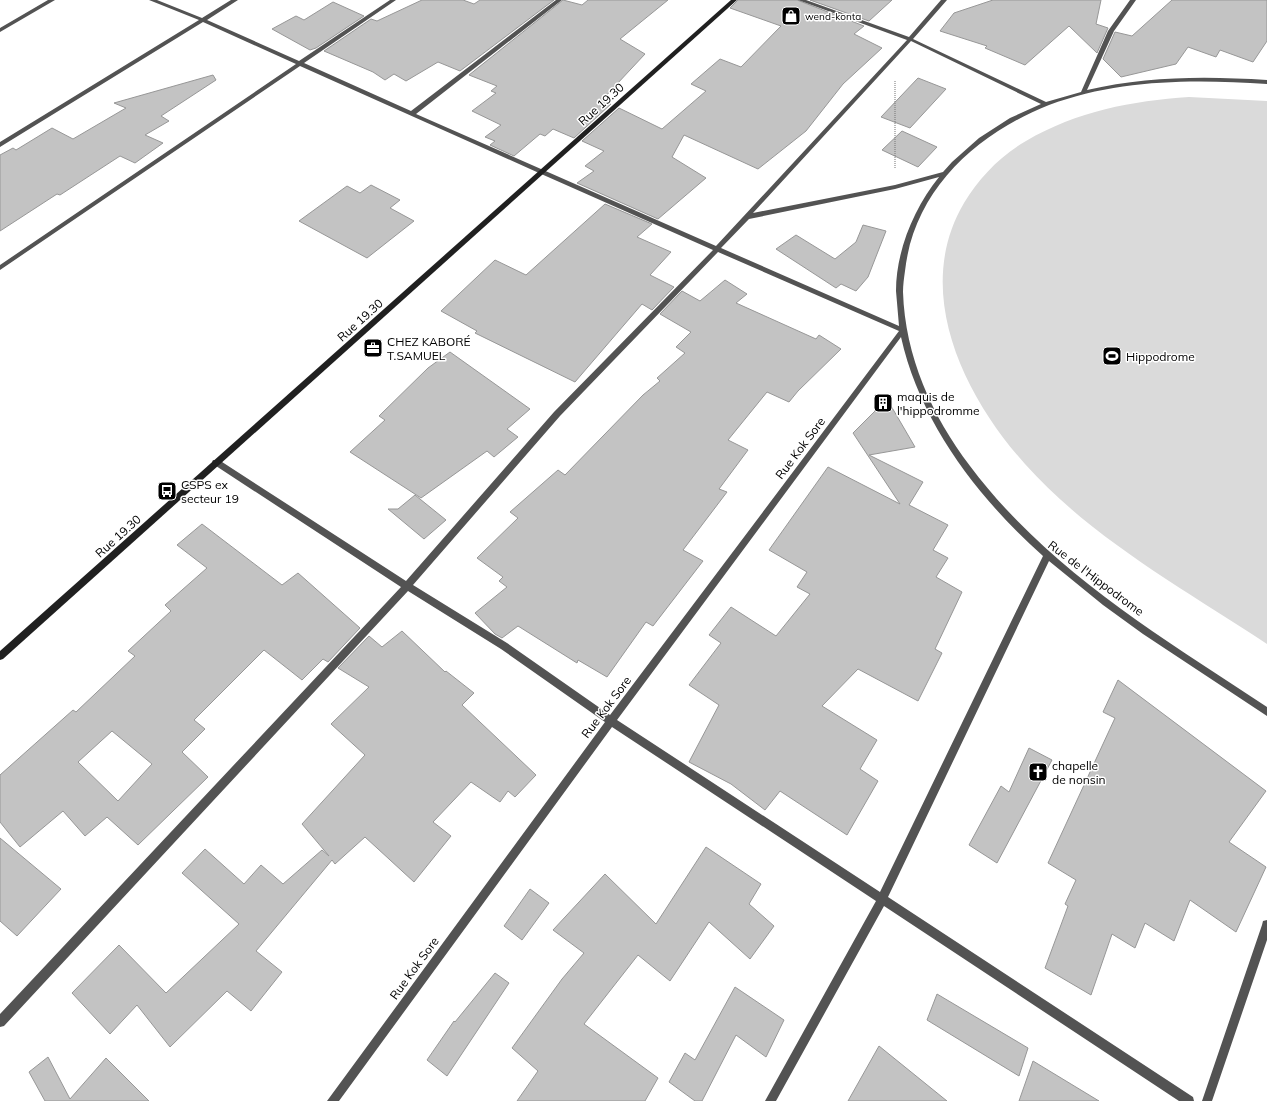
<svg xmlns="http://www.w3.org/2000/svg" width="1267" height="1101" viewBox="0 0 1267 1101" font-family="Mulish,sans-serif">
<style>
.green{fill:#dadada}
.building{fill:#c3c3c3;stroke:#979797;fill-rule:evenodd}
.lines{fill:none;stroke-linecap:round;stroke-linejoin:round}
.path{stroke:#757575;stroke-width:2;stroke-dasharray:0.5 1.5;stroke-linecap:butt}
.street{fill:#535353;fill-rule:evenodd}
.secondary{fill:#202020;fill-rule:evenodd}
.labels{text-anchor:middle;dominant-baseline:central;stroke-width:3;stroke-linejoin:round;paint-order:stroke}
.far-poi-label{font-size:10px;fill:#000;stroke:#fff;text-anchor:start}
.street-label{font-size:12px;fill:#000;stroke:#fff}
.poi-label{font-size:12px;fill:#000;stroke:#fff;text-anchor:start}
</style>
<rect width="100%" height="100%" fill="#fff"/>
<path class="green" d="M1189 97 1267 101V644C1184 589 1092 539 1025 464 964 396 912 291 964 203 979 178 1000 156 1026 141 1077 111 1132 101 1189 97Z"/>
<path class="building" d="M422 0H463L474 4 480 0H554L460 71 438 62 406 81 394 74 385 80 373 72 324 51 371 19 377 21Z
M563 0 582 5 588 0H668L620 39 645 54 602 100 611 104 574 138 553 129 545 136 540 134 514 156 490 145 495 141 485 137 501 125 472 111 496 93 491 91 497 86 469 75Z
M738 0H797L864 26 854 34 882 48 843 84 806 131 758 169 684 135 672 157 706 178 658 219 577 183 594 171 585 166 604 151 582 141 619 108 662 129 706 91 691 84 720 59 741 67 781 26 730 8Z
M810 0H892L869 21Z
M993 0H1101L1096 24 1108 28 1097 53 1069 26 1025 65 985 48 987 46 940 31 954 13Z
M1172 0H1267V41L1253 62 1220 50 1216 57 1188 47 1176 64 1121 77 1103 59 1115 32 1132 36Z
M333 2 364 16 316 48 310 50 272 29 296 16 304 20Z
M213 75 216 80 161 116 169 121 145 135 163 143 135 163 120 156 60 195 57 194 0 231V155L13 148 16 150 52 128 73 139 126 108 114 103Z
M918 78 946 89 910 128 881 117Z
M902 131 937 147 918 167 882 150Z
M371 185 400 200 390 208 414 221 367 258 299 221 347 186 360 193Z
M605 204 652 224 637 237 671 252 650 275 674 287 652 310 642 304 575 382 475 333 477 331 441 311 495 260 526 275Z
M863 225 886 231 868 277 856 291 841 284 836 288 776 249 796 235 835 259 856 242Z
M725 280 747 294 736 303 816 339 819 335 841 349 798 391 789 402 767 392 728 440 748 450 719 489 727 492 683 550 703 561 653 626 646 622 607 677 578 660 577 663 518 626 502 638 495 634 475 613 507 587 499 581 503 577 477 558 518 518 510 512 558 470 565 475 643 395 660 381 657 378 685 353 676 347 691 332 660 314 682 291 700 301Z
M450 352 530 409 507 429 518 437 494 457 487 451 421 498 350 452 385 420 379 416 428 368Z
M887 399 915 447 869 455 923 482 909 505 948 525 933 550 948 558 936 577 962 592 935 649 942 653 918 701 858 669 822 706 877 740 860 769 878 781 847 835 780 791 765 810 731 784 689 762 719 705 689 685 721 643 709 635 731 607 776 636 810 594 797 587 807 572 769 550 828 467 900 504 853 433Z
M415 495 446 520 424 539 388 509H398Z
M202 524 282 585 298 573 360 628 328 662 323 659 302 680 264 650 194 720 205 729 182 752 208 777 138 845 107 817 85 836 63 811 20 847 0 822V775L73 710 76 712 135 656 128 651 171 611 165 605 207 568 177 545ZM112 731 152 764 118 801 78 762Z
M402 631 445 672 446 671 474 693 462 705 536 775 515 797 508 791 500 802 471 782 433 822 451 836 414 882 365 837 335 864 332 860 256 951 282 972 251 1011 227 991 170 1047 137 1005 110 1034 72 993 119 945 166 993 239 924 182 873 205 849 244 884 261 865 283 884 322 850 329 856 302 824 365 755 331 724 369 687 338 668 369 636 382 647Z
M1118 680 1266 791 1229 842 1266 867 1236 932 1190 900 1174 941 1145 923 1135 948 1112 934 1091 995 1045 968 1068 906 1065 904 1076 880 1048 863 1115 718 1103 712Z
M1029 748 1052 760 997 863 969 845 1001 786 1009 792Z
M0 838 61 889 17 936 0 921Z
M706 847 761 884 749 904 774 926 750 959 709 922 670 981 638 955 584 1024 658 1078 645 1101H517L538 1071 512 1048 562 979 584 953 553 930 605 874 656 924Z
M530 889 549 903 522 940 504 926Z
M495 973 509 983 447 1076 427 1060 454 1021 455 1022Z
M735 987 784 1020 766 1057 736 1035 702 1101H695L669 1082 685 1053 695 1060Z
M937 994 1028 1048 1019 1076 927 1020Z
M879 1046 947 1101H848Z
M48 1057 70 1099 106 1058 149 1101H45L29 1072Z
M1033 1061 1099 1101H1019Z"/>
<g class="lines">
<path class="path" d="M895 81V168"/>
<path class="street" d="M48 0H55L0 32V28Z
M149 0H157L202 18 231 0H238L207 20 299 61 390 0H396L304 63 411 111 556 0H562L416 114 716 246 907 40 798 0H806L909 37 941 0H947L913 39 1046 102 1081 92 1108 31 1130 0H1136L1114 31 1087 90C1146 76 1207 76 1267 80V84C1194 79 1118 79 1049 105 976 134 914 190 905 271 904 278 903 285 903 292 905 356 932 416 970 466 1048 570 1161 637 1267 707V716L1143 634 1103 605 1049 561 888 897 1193 1097 1194 1101H1179L884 906 776 1101H765L876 901 612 727 339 1101H327L605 722 501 649 408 591 4 1026 0 1027V1014L401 587 213 464 212 462 213 460H219L406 581 554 412 713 250 539 173 300 66 0 270V265L296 64 203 22 0 147V142L199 20ZM911 41 1041 104 1010 118 979 138 952 162 943 172 895 185 753 213ZM939 177C914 208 896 251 896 291 897 303 898 314 899 326L721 248 749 219 895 189ZM718 252 899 331 610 715 507 643 413 585 560 416ZM901 337C920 423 979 499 1043 556L880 892 617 720Z
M1267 920V940L1212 1101H1202L1262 925 1263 921Z"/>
<path class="secondary" d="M731 0H737L3 659 0 660V651Z"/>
</g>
<defs>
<g id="shop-square" transform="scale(1)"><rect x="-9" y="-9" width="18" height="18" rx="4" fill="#000" stroke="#fff"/><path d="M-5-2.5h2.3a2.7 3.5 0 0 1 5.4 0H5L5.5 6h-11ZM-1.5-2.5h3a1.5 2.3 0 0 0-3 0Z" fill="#fff"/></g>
<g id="office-square" transform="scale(1)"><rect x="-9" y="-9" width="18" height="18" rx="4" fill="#000" stroke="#fff"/><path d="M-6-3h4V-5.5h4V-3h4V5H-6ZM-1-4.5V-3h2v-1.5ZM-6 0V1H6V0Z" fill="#fff"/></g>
<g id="stadium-square" transform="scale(1)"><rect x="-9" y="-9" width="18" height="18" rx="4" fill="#000" stroke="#fff"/><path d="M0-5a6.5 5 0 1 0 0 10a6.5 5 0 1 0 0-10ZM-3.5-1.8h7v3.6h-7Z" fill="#fff"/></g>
<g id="building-square" transform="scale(1)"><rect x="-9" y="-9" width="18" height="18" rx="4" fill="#000" stroke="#fff"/><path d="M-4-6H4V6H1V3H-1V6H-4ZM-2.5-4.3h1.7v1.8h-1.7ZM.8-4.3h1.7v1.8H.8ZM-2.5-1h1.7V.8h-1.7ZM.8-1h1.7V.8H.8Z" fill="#fff"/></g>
<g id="bus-square" transform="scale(1)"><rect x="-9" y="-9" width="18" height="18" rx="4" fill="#000" stroke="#fff"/><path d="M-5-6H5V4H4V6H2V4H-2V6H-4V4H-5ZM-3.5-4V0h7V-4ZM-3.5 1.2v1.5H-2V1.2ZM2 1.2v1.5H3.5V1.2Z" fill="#fff"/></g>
<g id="church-square" transform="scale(1)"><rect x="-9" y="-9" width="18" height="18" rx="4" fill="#000" stroke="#fff"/><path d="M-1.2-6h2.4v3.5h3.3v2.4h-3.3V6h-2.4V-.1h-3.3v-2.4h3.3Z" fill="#fff"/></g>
</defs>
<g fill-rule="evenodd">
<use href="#shop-square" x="791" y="16"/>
<use href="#office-square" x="373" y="348"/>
<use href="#stadium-square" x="1112" y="356"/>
<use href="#building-square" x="883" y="403"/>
<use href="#bus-square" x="167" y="491"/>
<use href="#church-square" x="1038" y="772"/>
</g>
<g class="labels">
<g class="far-poi-label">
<text x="805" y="16">wend-konta</text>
</g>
<g class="street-label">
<text transform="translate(601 104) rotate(-42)">Rue 19.30</text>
<text transform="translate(360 320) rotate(-42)">Rue 19.30</text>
<text transform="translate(800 448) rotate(-53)">Rue Kok Sore</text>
<text transform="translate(118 536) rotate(-42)">Rue 19.30</text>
<text transform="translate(1096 578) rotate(37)">Rue de l'Hippodrome</text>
<text transform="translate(606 707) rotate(-53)">Rue Kok Sore</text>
<text transform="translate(414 968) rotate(-54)">Rue Kok Sore</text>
</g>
<g class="poi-label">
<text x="387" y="341">CHEZ KABORÉ<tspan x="387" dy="14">T.SAMUEL</tspan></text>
<text x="1126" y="356">Hippodrome</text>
<text x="897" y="396">maquis de<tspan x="897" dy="14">l'hippodromme</tspan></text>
<text x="181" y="484">CSPS ex<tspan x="181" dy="14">secteur 19</tspan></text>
<text x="1052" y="765">chapelle<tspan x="1052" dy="14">de nonsin</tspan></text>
</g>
</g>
</svg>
